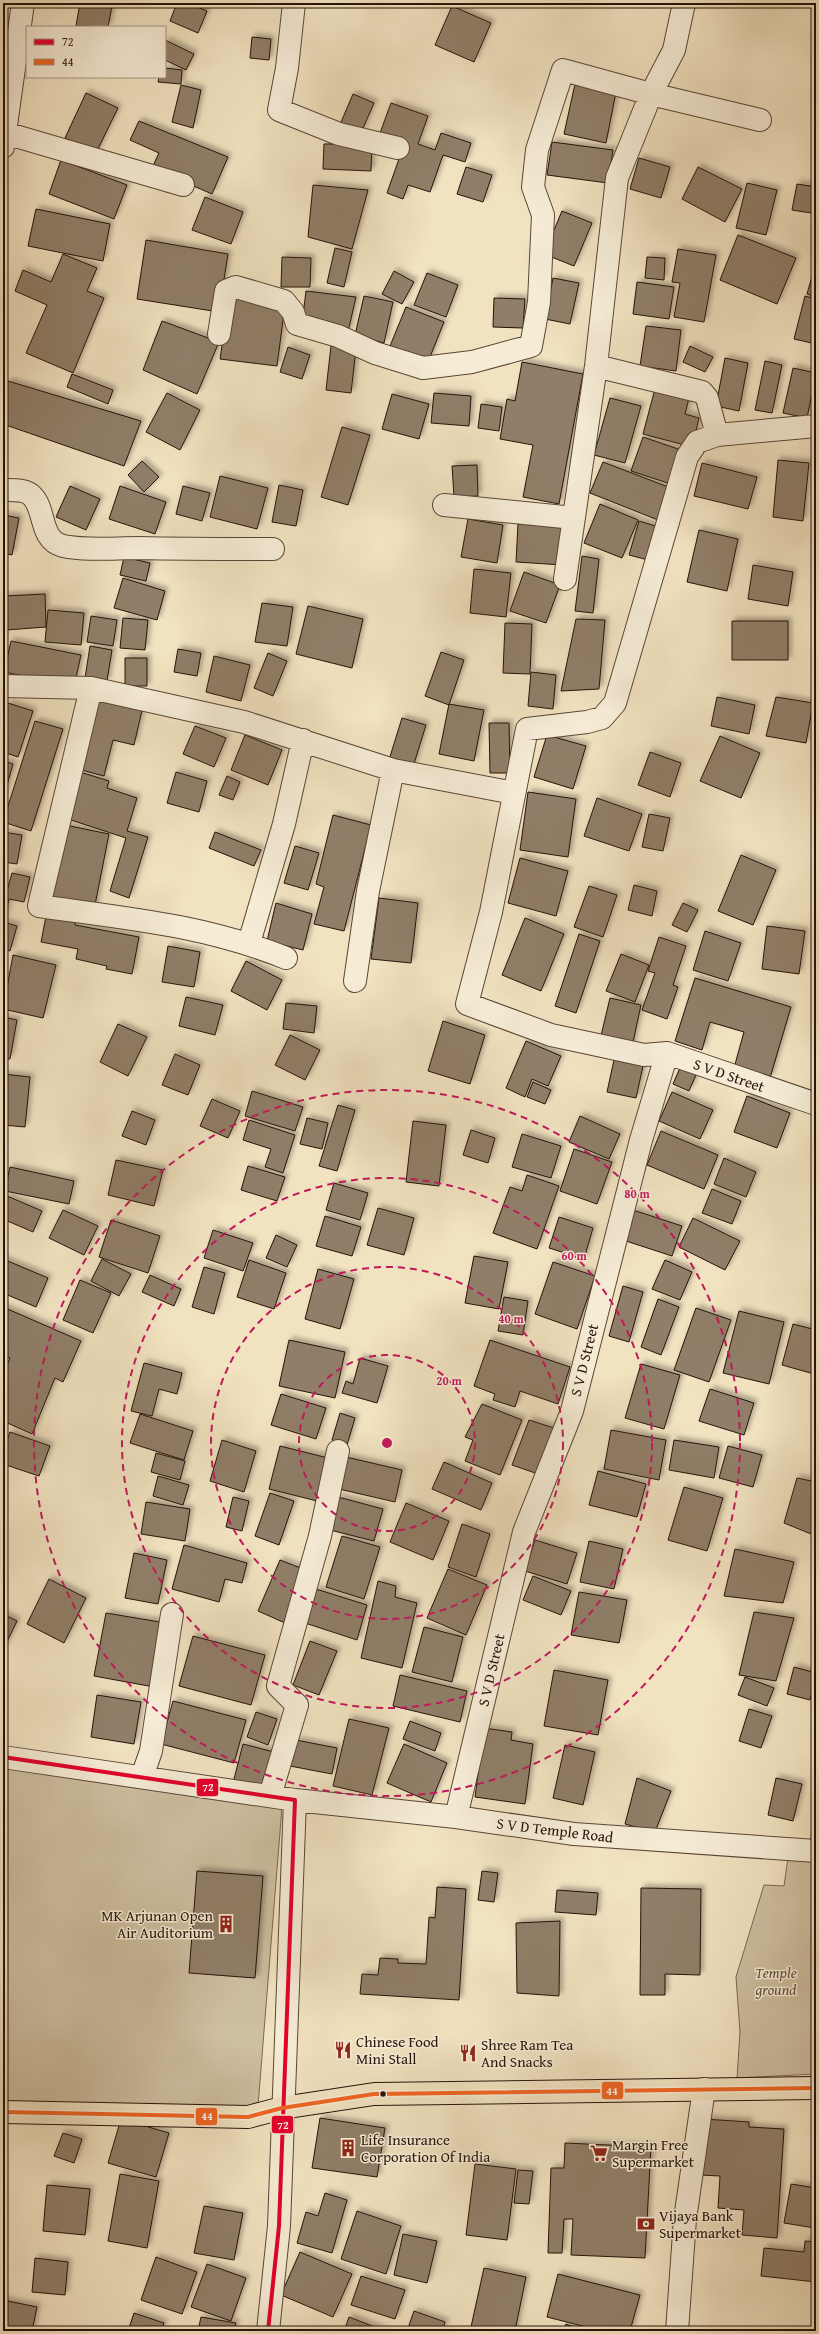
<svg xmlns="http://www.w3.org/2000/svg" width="819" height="2334" viewBox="0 0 819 2334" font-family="'Gentium Book Plus',serif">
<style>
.green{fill:#cebfa1;stroke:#7a6854}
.building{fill:#907e68;stroke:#261208;filter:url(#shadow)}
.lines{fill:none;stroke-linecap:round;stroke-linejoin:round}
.minor-casing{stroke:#594636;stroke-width:24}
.primary-casing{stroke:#261208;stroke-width:24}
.minor{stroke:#f6ecd6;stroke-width:22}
.primary{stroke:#f1e2c0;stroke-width:22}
.bus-1-casing{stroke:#f6ecd6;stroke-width:7}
.bus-2-casing{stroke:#f6ecd6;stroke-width:7}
.bus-1{stroke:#e4002b;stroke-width:4}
.bus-2{stroke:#f26522;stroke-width:4}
.ring{fill:none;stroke:#c2185b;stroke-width:2;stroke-dasharray:7 5}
.bus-dot{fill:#261208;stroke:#f6ecd6;stroke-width:1.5}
.labels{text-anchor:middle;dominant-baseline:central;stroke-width:3;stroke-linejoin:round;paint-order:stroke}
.street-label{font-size:15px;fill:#261208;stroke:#f6ecd6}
.poi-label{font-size:15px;fill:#261208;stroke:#f6ecd6;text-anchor:start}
.park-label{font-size:15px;font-style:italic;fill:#614f3e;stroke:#f6ecd6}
.centre{fill:#c2185b;stroke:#f6ecd6;stroke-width:2}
.ring-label{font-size:12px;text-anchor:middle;font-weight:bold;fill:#c2185b;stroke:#f6ecd6;stroke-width:3;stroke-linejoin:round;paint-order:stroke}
.line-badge{stroke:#f6ecd6;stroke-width:1.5}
.badge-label{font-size:11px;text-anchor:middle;font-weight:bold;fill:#fff}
</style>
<defs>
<filter id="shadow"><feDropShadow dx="3.5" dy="-3.5" stdDeviation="2" flood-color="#0004"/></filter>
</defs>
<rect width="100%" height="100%" fill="#f1e2c0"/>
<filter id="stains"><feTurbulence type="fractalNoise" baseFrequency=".005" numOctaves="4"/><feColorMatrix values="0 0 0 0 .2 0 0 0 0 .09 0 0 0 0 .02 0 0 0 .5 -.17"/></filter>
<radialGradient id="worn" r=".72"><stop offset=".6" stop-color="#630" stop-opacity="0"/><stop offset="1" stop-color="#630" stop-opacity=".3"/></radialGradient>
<path class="green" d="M3 1765 282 1807 258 2106 3 2103Z
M788 1857 816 1859V2074L737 2078 740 2032 736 1977 764 1885 784 1886Z"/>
<path class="building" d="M80 3 112 6 108 27 76 26Z
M177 3H187L207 11 198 33 170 21Z
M452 6 491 23 474 62 435 45Z
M252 37 271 39 269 60 250 58Z
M165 40 194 54 186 70 165 60Z
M165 68 182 70 181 84 158 82 159 77H165Z
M575 84 616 92 606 143 564 134Z
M181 85 201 90 193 128 172 122Z
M86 93 118 108 96 153 65 138Z
M353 94 374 103 360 135 339 127Z
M391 103 428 116 418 144 435 150 441 133 471 143 465 162 443 155 430 192 408 185 403 199 387 193 405 142 380 133Z
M139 121 228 157 212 194 152 168 159 153 130 140Z
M552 142 613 150 608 183 547 175Z
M324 144H372L371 171 323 169Z
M639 158 670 167 661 198 630 189Z
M61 160 127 185 114 219 49 194Z
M466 167 492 175 483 202 457 194Z
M698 167 742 189 725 222 682 199Z
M747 183 777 190 766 235 736 228Z
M797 184 816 187 811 213 792 210Z
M313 185 368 190 352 249 308 237Z
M205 197 243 212 231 244 192 230Z
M36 209 110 224 103 261 28 246Z
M562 211 592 223 574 266 544 254Z
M738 235 796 258 777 304 720 280Z
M146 240 228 254 219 312 137 299Z
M335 248 352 252 344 287 327 283Z
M678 249 716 255 704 322 674 317 680 283 672 282Z
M63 254 97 268 87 291 104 298 73 373 26 353 47 305 15 291 23 270 51 282Z
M282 257 311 258 310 287H281Z
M647 257 665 258 664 280 645 278Z
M814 269 816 270V297L807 294Z
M394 271 414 282 402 304 382 294Z
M427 273 458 285 446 317 414 305Z
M553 278 579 283 570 324 545 319Z
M637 282 674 287 669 319 633 314Z
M306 291 356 297 348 332 302 323Z
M364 296 393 302 384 343 355 335Z
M805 296 816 299V344L794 339Z
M229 298 285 305 277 366 220 359Z
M494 298 525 299 523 328 493 327Z
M406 307 444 322 428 362 390 346Z
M162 321 219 342 197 394 143 370Z
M646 326 681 330 676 371 640 366Z
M331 346 356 349 351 393 326 390Z
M690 346 713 357 705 372 683 362Z
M288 347 310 355 302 379 280 372Z
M725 358 748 363 739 411 716 406Z
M765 361 782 365 772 413 755 410Z
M522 362 583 374 559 504 523 497 533 445 500 439 507 399 515 401Z
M793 368 816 373 807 418 783 413Z
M72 374 113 390 108 404 67 387Z
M8 381 141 421 124 466 3 424V392Z
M656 385 690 394 685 414 699 418 692 447 643 434Z
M167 393 200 410 180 450 146 432Z
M434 393 471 396 469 426 431 423Z
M392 394 429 404 419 439 382 429Z
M610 398 641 406 625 463 594 455Z
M481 404 502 407 499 431 478 428Z
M342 427 370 435 348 505 321 497Z
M643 437 681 450 671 484 631 471Z
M778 460 809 463 803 521 773 517Z
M142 461 159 477 144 492 128 475Z
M603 462 671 488 658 520 590 493Z
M702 463 757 477 748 509 694 496Z
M477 465 478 496 454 497 452 466Z
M220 476 268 488 257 529 210 517Z
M279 485 303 490 296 526 272 522Z
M70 486 100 499 86 530 56 517Z
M120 486 166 502 155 534 109 519Z
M183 486 210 493 202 521 176 514Z
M600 504 638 520 622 558 584 543Z
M3 515 19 518 12 555 3 553Z
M468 519 503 525 497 563 461 557Z
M639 521 662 528 652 561 629 555Z
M518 524 566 527 563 565 516 562Z
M699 530 738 539 727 591 687 582Z
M582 556 599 559 593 613 575 611Z
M124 557 150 563 146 581 120 575Z
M753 565 793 572 788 606 748 599Z
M474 569 511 573 506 617 470 613Z
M524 572 560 585 546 623 510 611Z
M123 578 165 591 157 620 114 608Z
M45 594 46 627 6 630 4 596Z
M262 603 293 607 287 646 255 642Z
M308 606 363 619 352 668 296 654Z
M48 610 84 613 81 645 45 642Z
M91 616 117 620 113 646 87 642Z
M123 618 148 620 145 650 120 648Z
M576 619 605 620 599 689 561 691Z
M732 621H788V660H732Z
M505 623 532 624 530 674 503 673Z
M11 641 81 655 75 682 47 681 4 672Z
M90 646 112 650 107 681 85 678Z
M178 649 201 653 197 676 174 672Z
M441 652 464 660 449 705 425 696Z
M268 653 287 661 273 696 254 688Z
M214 656 250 665 241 701 206 692Z
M125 658H147V686H125Z
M531 672 556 675 553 709 528 706Z
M97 695 143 706 134 745 113 740 104 776 78 769Z
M717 697 755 705 749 734 711 726Z
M776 697 813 703 806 743 766 736Z
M8 703 33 711 18 757 3 752V718Z
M449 704 484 710 474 761 439 754Z
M402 718 426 725 413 767 389 760Z
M35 721 63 729 31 831 3 822Z
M489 723H509L510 773H490Z
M195 726 226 738 214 767 183 754Z
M245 735 282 750 268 785 231 770Z
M547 735 586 746 573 789 534 777Z
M720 736 760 753 741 798 700 781Z
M650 752 681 763 670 797 638 785Z
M3 761 13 764 4 796H3Z
M80 772 109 781 107 788 137 798 127 831 148 837 129 898 110 891 126 838 65 818Z
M176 772 207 781 199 812 167 803Z
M227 776 240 782 233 800 219 795Z
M528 792 576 799 568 857 520 850Z
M597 798 642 814 629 851 584 836Z
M649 814 670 818 663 851 642 847Z
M333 815 371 825 344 931 314 924 324 887 316 884Z
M65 825 109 834 94 910 50 901Z
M3 832 22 835 17 864 3 862Z
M215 832 261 850 254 866 209 848Z
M295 846 319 853 308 890 284 883Z
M741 855 776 870 753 925 718 911Z
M520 858 568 871 556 916 508 903Z
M12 873 30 877 24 902 9 899 4 921 3 890 7 891Z
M634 885 657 891 652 916 628 910Z
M589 886 617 895 603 937 574 927Z
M379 898 418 903 411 963 371 959Z
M276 903 312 914 303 950 267 941Z
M683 903 698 910 687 932 672 925Z
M47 911 76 917 75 925 139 937 132 974 106 969 107 966 76 959 78 949 41 942Z
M525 918 564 934 541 991 502 975Z
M3 922 17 926 10 951 3 949Z
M767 926 805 931 799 974 762 969Z
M705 931 741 943 728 981 693 970Z
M579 934 600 941 576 1013 555 1006Z
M659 937 686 946 673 985 678 987 667 1019 642 1010 655 973 648 971Z
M168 946 200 952 194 987 162 982Z
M621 954 649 965 635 1002 606 991Z
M13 955 56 965 43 1018 3 1009Z
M246 961 282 980 267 1010 231 991Z
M695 978 791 1007 770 1078 734 1068 744 1032 710 1022 702 1050 675 1041Z
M186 997 223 1005 215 1035 179 1026Z
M610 998 641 1005 632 1047 600 1040Z
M286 1003 317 1006 314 1033 283 1029Z
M3 1017 17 1020 10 1059 3 1058Z
M443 1021 485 1035 470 1084 428 1071Z
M118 1024 147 1037 128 1076 100 1062Z
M290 1035 320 1050 305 1080 275 1065Z
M526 1041 561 1056 548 1086 532 1079 525 1097 506 1088Z
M175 1054 200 1065 188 1095 162 1085Z
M614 1060 643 1066 636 1098 607 1092Z
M683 1061 699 1068 689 1091 673 1084Z
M3 1074 30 1077 25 1127 3 1125Z
M533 1082 551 1090 545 1104 527 1097Z
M252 1091 303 1107 295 1131 245 1116Z
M672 1092 713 1110 700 1139 659 1121Z
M747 1096 790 1113 777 1148 734 1132Z
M212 1099 240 1111 228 1138 200 1126Z
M338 1105 355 1110 337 1171 319 1166Z
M132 1111 155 1120 146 1145 122 1136Z
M580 1116 620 1134 609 1159 569 1142Z
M307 1118 328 1123 322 1149 300 1144Z
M249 1120 295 1135 283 1173 265 1167 271 1149 243 1140Z
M413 1121 446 1125 439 1186 406 1182Z
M471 1130 495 1138 488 1163 463 1155Z
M661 1131 718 1155 704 1189 647 1165Z
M522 1134 561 1146 551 1178 512 1167Z
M574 1149 612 1162 597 1204 560 1191Z
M724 1158 756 1172 746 1197 714 1184Z
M116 1160 163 1170 154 1206 108 1195Z
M248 1166 285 1177 277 1201 241 1190Z
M10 1167 74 1181 69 1204 5 1191Z
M527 1175 559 1186 537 1249 493 1233 510 1187 522 1191Z
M334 1183 368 1193 360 1220 326 1210Z
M712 1189 741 1201 732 1224 702 1213Z
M7 1196 42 1211 33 1232 3 1219V1205Z
M378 1208 414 1218 404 1255 367 1245Z
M63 1210 98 1226 84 1255 49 1238Z
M633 1210 682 1226 672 1256 623 1240Z
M325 1216 361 1227 352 1256 316 1246Z
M559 1217 593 1228 584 1259 549 1248Z
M693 1218 740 1241 725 1270 679 1247Z
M111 1220 160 1236 148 1273 99 1257Z
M213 1230 253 1243 243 1271 204 1258Z
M276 1235 297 1245 287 1267 266 1258Z
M474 1256 508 1262 499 1309 465 1303Z
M3 1259 48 1278 36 1307 3 1293Z
M102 1259 131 1274 119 1296 91 1281Z
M249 1260 286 1273 274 1309 237 1297Z
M665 1260 692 1272 680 1300 652 1289Z
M553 1262 595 1276 577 1329 535 1314Z
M204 1267 225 1273 214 1314 192 1307Z
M318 1269 354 1279 340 1329 305 1319Z
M150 1275 181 1289 174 1306 142 1292Z
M80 1280 111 1293 93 1333 63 1320Z
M623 1286 643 1292 629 1342 609 1336Z
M504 1297 528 1301 523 1335 498 1331Z
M658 1299 679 1307 661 1355 641 1347Z
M3 1307 81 1341 63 1382 55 1378 32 1434 3 1421V1375L10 1358 3 1355Z
M696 1308 731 1320 709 1382 674 1370Z
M739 1311 784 1322 769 1384 723 1373Z
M793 1324 816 1330 814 1374 782 1365Z
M289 1340 345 1352 335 1398 279 1386Z
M490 1340 570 1367 558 1404 520 1391 515 1407 493 1400 495 1394 474 1386Z
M360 1358 388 1366 377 1403 342 1393 346 1381 353 1384Z
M144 1363 182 1373 177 1394 159 1389 152 1416 131 1411Z
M641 1364 680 1375 664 1429 625 1418Z
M710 1389 754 1403 744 1435 699 1421Z
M281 1394 326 1408 316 1439 271 1425Z
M482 1404 522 1420 500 1475 465 1461 473 1440 465 1437Z
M340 1413 355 1418 347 1445 332 1440Z
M140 1414 193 1431 184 1460 130 1443Z
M529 1420 557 1429 541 1475 512 1465Z
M611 1430 666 1440 659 1480 604 1469Z
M10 1432 50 1446 39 1476 3 1464V1451Z
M222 1440 256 1451 244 1492 210 1481Z
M674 1440 719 1447 714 1478 669 1470Z
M280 1446 328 1458 317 1501 269 1489Z
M728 1446 762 1455 753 1487 719 1478Z
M156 1453 185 1461 180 1480 151 1472Z
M346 1457 402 1470 395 1502 339 1489Z
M444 1462 492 1483 481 1510 432 1489Z
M598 1471 646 1484 637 1517 589 1505Z
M158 1476 189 1485 183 1505 153 1496Z
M797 1478 816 1482V1536L784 1523Z
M684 1487 723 1498 707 1551 668 1540Z
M270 1493 294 1501 279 1545 255 1536Z
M233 1497 249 1501 242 1531 226 1527Z
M338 1497 383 1509 374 1541 330 1530Z
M146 1502 190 1509 185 1541 141 1534Z
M406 1503 449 1521 433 1560 390 1542Z
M462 1524 490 1534 476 1577 448 1567Z
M342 1536 380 1547 364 1599 326 1587Z
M535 1540 577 1553 567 1584 525 1571Z
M589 1541 623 1549 614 1589 580 1582Z
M184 1545 247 1563 242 1583 225 1579 219 1602 172 1589Z
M735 1549 794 1562 783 1603 724 1596Z
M134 1553 167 1560 158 1604 125 1598Z
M280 1560 308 1571 285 1623 258 1611Z
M448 1569 487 1585 466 1635 427 1618Z
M533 1576 571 1591 561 1615 523 1600Z
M49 1579 86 1598 64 1643 27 1624Z
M378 1581 396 1586 395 1597 417 1603 402 1668 361 1658Z
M316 1589 367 1605 357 1640 305 1623Z
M579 1592 627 1600 619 1643 571 1635Z
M754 1612 794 1618 776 1681 739 1675Z
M106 1613 166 1623 154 1687 94 1676Z
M3 1614 17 1621 3 1650Z
M424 1627 463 1637 452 1682 412 1672Z
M193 1636 265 1655 251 1705 179 1686Z
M310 1641 337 1651 319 1695 293 1685Z
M794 1667 816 1673 810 1700 787 1694Z
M554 1670 608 1680 598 1735 544 1726Z
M400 1675 467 1691 460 1722 393 1706Z
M745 1677 774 1688 767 1706 738 1695Z
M97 1695 141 1702 134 1744 91 1737Z
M173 1701 246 1720 234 1763 161 1744Z
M749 1709 772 1716 761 1748 739 1741Z
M256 1712 277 1719 268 1745 247 1737Z
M349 1719 389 1728 372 1795 333 1786Z
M410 1721 441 1733 435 1751 403 1739Z
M484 1728 512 1732 511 1740 533 1744 525 1804 475 1797Z
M296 1740 337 1748 332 1774 290 1766Z
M243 1744 278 1753 268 1792 233 1783Z
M404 1744 447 1763 431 1802 387 1783Z
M565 1745 595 1752 583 1805 553 1798Z
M637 1778 671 1791 655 1832 625 1824Z
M776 1778 802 1784 793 1821 768 1815Z
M816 1824V1843L810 1841Z
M197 1871 263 1876 255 1978 189 1973Z
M482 1871 498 1873 494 1902 478 1900Z
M437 1887 466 1889 459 2000 360 1994 362 1974 378 1975 380 1958 398 1959V1963L426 1964 429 1917 435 1918Z
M641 1888 701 1889 700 1975 665 1974V1995H640Z
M557 1890 598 1893 596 1915 555 1912Z
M560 1921 559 1996 517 1993 516 1923Z
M320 2118 385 2128 377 2177 312 2168Z
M121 2119 169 2133 156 2177 108 2163Z
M704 2119 749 2122V2127L784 2129 777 2238 742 2235 744 2210 718 2208 720 2176 700 2175Z
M63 2133 82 2139 74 2163 54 2156Z
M565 2143 651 2147 645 2258 571 2255 573 2219H564L562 2253H548L551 2168H564Z
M475 2164 516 2169 507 2240 466 2235Z
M518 2170 533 2171 529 2204 514 2203Z
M120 2174 159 2181 147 2248 108 2241Z
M791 2184 816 2188 815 2228 784 2223Z
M47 2185 90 2189 85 2235 43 2231Z
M325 2193 347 2200 332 2253 297 2243 306 2212 318 2216Z
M204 2206 243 2213 234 2260 194 2253Z
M357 2211 401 2226 386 2274 341 2259Z
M403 2234 437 2241 427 2283 394 2275Z
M805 2241 816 2242V2282L761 2276 764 2248 804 2252Z
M300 2252 352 2274 333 2317 281 2295Z
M156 2257 197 2272 182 2314 141 2300Z
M35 2258 68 2262 65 2295 32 2292Z
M207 2264 246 2278 231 2321 191 2307Z
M484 2268 526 2277 515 2331H491L471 2327Z
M558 2274 640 2295 630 2331H602L547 2317Z
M361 2276 405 2290 395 2319 351 2305Z
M3 2300 37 2307 32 2331H3Z
M414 2311 445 2322 442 2331H407Z
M134 2313 164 2323 161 2331H128Z
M201 2317 236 2323 234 2331H198Z
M349 2317 385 2331H344Z
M566 2324 584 2331H563Z"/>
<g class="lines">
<g class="minor-casing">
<path id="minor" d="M294 3 287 68 279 110 339 134 398 148
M5 133 183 185
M3 147 23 3
M219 334 226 291 236 287 284 301 293 312 297 324 338 336 375 353 423 368 472 362 531 346 539 302 543 215 533 187 537 150 563 70 651 94 760 120
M596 366 702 392 707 398 717 435
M816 426 717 435 697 442 687 457 615 703 602 718 587 722 527 729 491 912 467 1004 551 1035 644 1055 667 1053 816 1104
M3 490C12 490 26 489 32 496 46 509 39 540 63 546 87 551 114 548 139 548 184 549 228 549 273 549
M444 505 574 518
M565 579 596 366 617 178 651 94 674 50 684 3
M3 686 91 688 39 906C124 918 205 925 286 958
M91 688 244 722 393 770 514 793
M249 943 284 824 303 740
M355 981 368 891 393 770
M3 1757 295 1800 279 2226 268 2331
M142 1777 151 1751 172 1614
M270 1796 297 1705 278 1686 320 1536 338 1451
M295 1800 456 1817 574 1834 816 1851
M456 1817 524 1532 572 1411 641 1140 667 1053
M677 2331 685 2219 704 2089"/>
</g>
<g class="primary-casing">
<path id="primary" d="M3 2112 248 2117 282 2108 374 2094 816 2088"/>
</g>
<use href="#minor" class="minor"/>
<use href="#primary" class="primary"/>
<g class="bus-1-casing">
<path id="bus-1" d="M3 1757 295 1800 279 2226 268 2331"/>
</g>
<g class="bus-2-casing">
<path id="bus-2" d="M3 2112 248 2117 282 2108 374 2094 816 2088"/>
</g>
<use href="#bus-1" class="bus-1"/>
<use href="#bus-2" class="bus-2"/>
</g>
<g class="ring">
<circle cx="387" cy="1443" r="88"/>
<circle cx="387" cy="1443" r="176"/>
<circle cx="387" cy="1443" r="265"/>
<circle cx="387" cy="1443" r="353"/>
</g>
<defs>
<g id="building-bare" transform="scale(1.38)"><path d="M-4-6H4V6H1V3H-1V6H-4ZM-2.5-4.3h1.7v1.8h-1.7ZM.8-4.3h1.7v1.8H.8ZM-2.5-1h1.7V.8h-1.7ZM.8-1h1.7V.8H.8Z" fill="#8f2418" stroke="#f6ecd6" stroke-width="2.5" paint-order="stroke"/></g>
<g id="restaurant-bare" transform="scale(1.38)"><path d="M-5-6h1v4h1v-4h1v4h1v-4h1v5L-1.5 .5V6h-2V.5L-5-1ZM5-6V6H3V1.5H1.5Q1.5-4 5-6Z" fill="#8f2418" stroke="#f6ecd6" stroke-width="2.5" paint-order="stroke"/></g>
<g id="supermarket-bare" transform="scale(1.38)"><path d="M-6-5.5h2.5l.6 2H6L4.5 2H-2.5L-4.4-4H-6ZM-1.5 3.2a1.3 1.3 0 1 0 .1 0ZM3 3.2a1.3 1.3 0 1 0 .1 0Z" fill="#8f2418" stroke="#f6ecd6" stroke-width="2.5" paint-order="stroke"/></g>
<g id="bank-bare" transform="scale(1.38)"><path d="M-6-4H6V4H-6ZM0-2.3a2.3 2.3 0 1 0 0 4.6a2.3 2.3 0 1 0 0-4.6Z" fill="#8f2418" stroke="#f6ecd6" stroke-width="2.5" paint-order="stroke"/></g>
</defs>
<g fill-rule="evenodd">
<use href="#building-bare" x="226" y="1924"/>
<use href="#restaurant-bare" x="343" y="2050"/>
<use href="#restaurant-bare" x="468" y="2053"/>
<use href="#building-bare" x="348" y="2148"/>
<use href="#supermarket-bare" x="599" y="2153"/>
<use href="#bank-bare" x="646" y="2224"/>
</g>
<circle class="bus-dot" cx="383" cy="2094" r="3.5"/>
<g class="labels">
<g class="street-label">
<text transform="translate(729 1075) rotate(19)">S V D Street</text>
<text transform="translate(584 1360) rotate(-76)">S V D Street</text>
<text transform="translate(491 1670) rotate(-77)">S V D Street</text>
<text transform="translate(555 1830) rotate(7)">S V D Temple Road</text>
</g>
<g class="poi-label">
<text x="213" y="1915" text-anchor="end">MK Arjunan Open<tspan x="213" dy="17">Air Auditorium</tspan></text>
<text x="356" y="2041">Chinese Food<tspan x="356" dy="17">Mini Stall</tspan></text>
<text x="481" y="2044">Shree Ram Tea<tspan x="481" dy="17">And Snacks</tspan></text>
<text x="361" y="2139">Life Insurance<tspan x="361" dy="17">Corporation Of India</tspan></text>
<text x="612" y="2144">Margin Free<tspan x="612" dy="17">Supermarket</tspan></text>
<text x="659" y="2215">Vijaya Bank<tspan x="659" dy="17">Supermarket</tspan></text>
</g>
<g class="park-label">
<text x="776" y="1972">Temple<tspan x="776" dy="17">ground</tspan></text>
</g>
</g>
<circle cx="387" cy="1443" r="6" class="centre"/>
<g class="ring-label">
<text x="637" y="1198">80 m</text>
<text x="574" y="1260">60 m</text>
<text x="511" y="1323">40 m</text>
<text x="449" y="1385">20 m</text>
</g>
<g class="line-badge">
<rect x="196" y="1778" width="23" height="19" rx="4" fill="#e4002b"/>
<rect x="601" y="2081" width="23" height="19" rx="4" fill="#f26522"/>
<rect x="195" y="2107" width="23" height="19" rx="4" fill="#f26522"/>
<rect x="271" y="2115" width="23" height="19" rx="4" fill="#e4002b"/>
</g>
<g class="badge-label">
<text x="208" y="1791">72</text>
<text x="612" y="2095">44</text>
<text x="207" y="2120">44</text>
<text x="283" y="2129">72</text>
</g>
<rect width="819" height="2334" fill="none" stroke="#f1e2c0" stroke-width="16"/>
<rect x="4" y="4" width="811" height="2326" fill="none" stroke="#261208" stroke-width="2"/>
<rect x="8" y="8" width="803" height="2318" fill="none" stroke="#261208"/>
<rect x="26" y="26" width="140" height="52" fill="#f6ecd6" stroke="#a39584"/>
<rect x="34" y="39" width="20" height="6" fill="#e4002b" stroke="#a39584"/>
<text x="62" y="46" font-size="12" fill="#261208">72</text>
<rect x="34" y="59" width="20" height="6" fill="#f26522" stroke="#a39584"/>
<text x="62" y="66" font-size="12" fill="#261208">44</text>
<rect width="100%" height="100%" filter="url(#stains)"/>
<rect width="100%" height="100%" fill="url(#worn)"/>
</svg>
